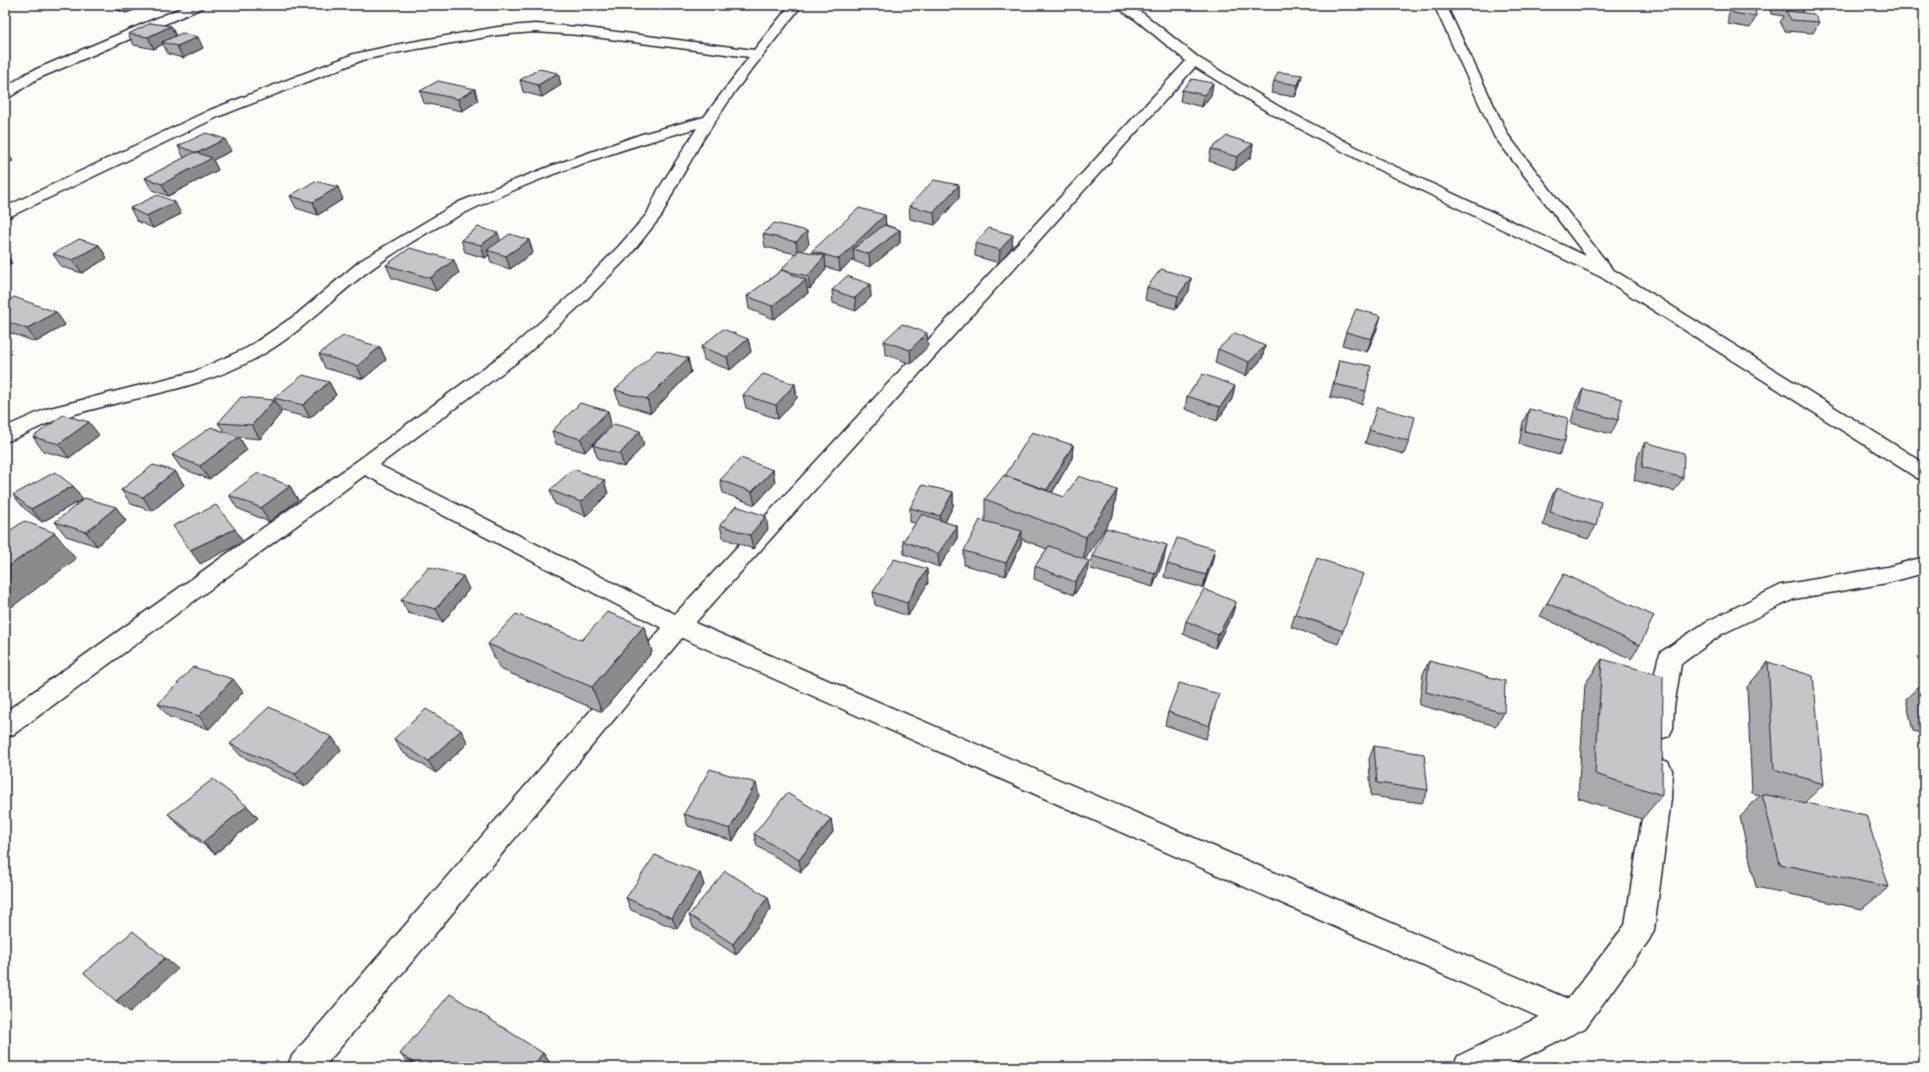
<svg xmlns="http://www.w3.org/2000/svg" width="1929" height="1072" viewBox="0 0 1929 1072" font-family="Caveat,sans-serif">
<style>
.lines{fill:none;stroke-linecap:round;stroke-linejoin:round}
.minor-casing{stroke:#22223b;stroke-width:3}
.minor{fill:#fdfcf7;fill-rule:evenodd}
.wall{fill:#aaaaac;stroke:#22223b}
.shaded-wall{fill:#8b8b8c;stroke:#22223b}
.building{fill:#c6c6c8;stroke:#22223b}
</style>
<rect width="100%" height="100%" fill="#fdfcf7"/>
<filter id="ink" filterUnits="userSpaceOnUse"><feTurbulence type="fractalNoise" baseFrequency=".025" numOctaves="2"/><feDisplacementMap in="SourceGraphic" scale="8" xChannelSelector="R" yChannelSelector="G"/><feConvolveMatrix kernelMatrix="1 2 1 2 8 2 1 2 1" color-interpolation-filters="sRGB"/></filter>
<g filter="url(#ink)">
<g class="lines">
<g class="minor-casing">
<path id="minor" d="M188 5H204L202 8 37 79 10 97 5 98V88L27 73Z
M790 5H802L736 90 702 141 674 190 662 215 631 254 586 300 525 356 379 465 675 614 1186 61 1136 20 1113 5H1128L1144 14 1199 58 1278 106 1377 158 1586 256 1494 136 1434 5H1446L1508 135 1612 269 1924 463V480L1917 478 1601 277 1367 164 1268 112 1195 67 695 623 1568 999 1625 925 1645 799 1646 770 1650 762 1659 759 1668 762 1672 770 1671 799 1654 930 1649 940 1585 1028 1504 1067H1453L1458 1056 1539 1017 682 638 324 1067H287L292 1056 662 628 365 475 14 734 5 737V712L357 461 511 348 574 292 619 246 647 214 658 190 697 128C588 158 464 201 373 268 334 296 302 333 260 356 199 391 128 397 62 418 42 424 25 436 5 442V427L46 409 193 372 247 348 297 314 360 261 459 202 551 166 642 134 704 117 749 57 579 35 535 32 498 35 400 52 363 60 220 116 11 216 5 218V207L210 110 354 54 400 44 498 27 535 24 579 27 754 50Z
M1924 557V573L1887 583 1794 599 1722 634 1681 664 1674 707 1673 728 1669 736 1660 739 1651 736C1642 716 1654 680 1658 659L1661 652 1706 622 1781 585 1887 567Z"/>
</g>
<use href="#minor" class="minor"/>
</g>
<path class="wall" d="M111 5H146V6L126 13 113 9Z
M1733 5 1737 6V5H1765L1762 10 1755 9 1756 17 1750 28 1728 24V16Z
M1769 5H1805V7L1802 13 1819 22 1813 33 1785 31 1780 22 1784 16 1771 14Z
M171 26 176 36 203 48 183 58 168 54 163 44 154 49 134 45 128 34Z
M558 73 561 85 542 97 523 92 520 80Z
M1302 75 1299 87 1295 97 1271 93 1274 81Z
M1213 83 1211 95 1202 107 1180 101 1182 90Z
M420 91 478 101 462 111 424 103Z
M1253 144 1251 157 1235 170 1209 161 1211 149Z
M178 146 231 151 213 160 218 170 168 196 152 190 145 178 184 158Z
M959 185V198L935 225 910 219 909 206Z
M290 196 343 199 318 215 296 208Z
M130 208 181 214 153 228 137 221Z
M885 215 886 225 900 230V243L870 267 854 261V259L840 271 826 267V269L810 289 807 288 808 293 774 319 749 309 747 296 781 271V270L796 254 765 247 763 234 809 244 802 251 812 253V251Z
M461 240 500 241 529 240 533 253 510 269 491 263 489 255 485 258 465 252Z
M975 243 1012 247 999 263 975 256Z
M99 245 107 258 82 273 62 267 53 254Z
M386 265 459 273 436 291 392 278Z
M1191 278 1189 291 1176 309 1145 300 1147 287Z
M870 284 871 297 856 311 833 303 832 290Z
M5 303 56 312 65 325 36 342 5 331Z
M1377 329 1367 352 1342 345 1346 332Z
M748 339 751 352 730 370 704 360 701 347Z
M884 341 928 346 911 364 885 354Z
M1265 346 1262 359 1246 376 1215 363 1218 349Z
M380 347 386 360 363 379 325 368 319 354Z
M688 358 691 372 651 413 619 403 615 390Z
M1339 360 1366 391 1362 404 1330 397Z
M329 382 336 395 310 418 282 411 274 398Z
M795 384 797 398 778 419 746 408 743 395Z
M1583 389 1618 420 1611 434 1571 423 1576 402Z
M1187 396 1232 399 1217 421 1185 409Z
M1377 407 1409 441 1404 454 1365 443Z
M1529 409 1565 441 1559 455 1519 444 1523 422Z
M608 411 611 425 585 452 556 444 552 431Z
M281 413 260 439 239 437 247 450 209 479 181 468 172 455 224 431 218 423Z
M99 435 69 458 43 451 33 437Z
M1645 442 1683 478 1674 491 1634 480 1638 456Z
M593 445H644L624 467 598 459Z
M1073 445 1072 458 1052 493 1064 497 1117 490 1113 515 1085 559 1087 574 1074 595 1034 579 1035 566 1047 549 1021 539V544L1006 576 964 565V551L985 522V499L1005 476Z
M773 470 775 483 755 505 723 493 720 480Z
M175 471 184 485 152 511 131 504 121 490Z
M604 480 608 494 586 516 555 504 550 490Z
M73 486 83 499 42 522 24 508 13 495Z
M290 486 298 500 269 522 237 508 229 495Z
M1556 488 1596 526 1588 539 1543 525 1549 502Z
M953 492V506L945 522 957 526V540L939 567 904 554 903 541 916 523 910 522V508Z
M116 507 126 521 97 546 66 536 55 522Z
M720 525 768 529 753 549 723 538Z
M1092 556 1164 559 1153 587 1091 569Z
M1212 563 1203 588 1164 577 1167 564Z
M1564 574 1640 645 1631 659 1540 616Z
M928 583 908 616 875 605 873 592Z
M469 589 443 622 408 613 401 600Z
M1236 602 1232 615 1215 648 1183 634 1186 621Z
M1295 614 1343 631 1338 644 1291 627Z
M644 626 652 652 602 712 500 669 488 644 582 640Z
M1602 659 1662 795 1642 819 1578 798 1585 684Z
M1429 661 1504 713 1496 726 1419 705 1423 674Z
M1768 662 1824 784 1805 802 1889 887 1862 909 1756 887 1740 817 1760 795 1752 793 1747 687Z
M1919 686 1924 687V734L1913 731 1906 699Z
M243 692 209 729 169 717 158 704Z
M1215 707 1206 739 1165 725 1168 712Z
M332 737 341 750 305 787 241 756 230 744Z
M394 739 468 743 436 773 402 752Z
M1374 746 1428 790 1422 803 1371 796 1369 759Z
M759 796 733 841 688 826 684 814Z
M247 806 258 818 215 854 180 826 168 814Z
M831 819 833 832 801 872 757 846 754 834Z
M700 873 704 885 677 929 631 910 626 898Z
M768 897 771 909 736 955 693 927 689 915Z
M543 1053 553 1067H412L400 1054Z"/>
<path class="shaded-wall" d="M122 5H146V6L126 13Z
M171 26 176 37 162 42 163 44 154 49 148 37Z
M198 37 203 48 183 58 177 46Z
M558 73 561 85 542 97 538 85Z
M1302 75 1299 87 1295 97 1298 85Z
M1213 83 1211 95 1202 107 1204 95Z
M475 89 478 101 462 111 458 99Z
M225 139 231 151 213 160 218 170 168 196 162 184 197 153Z
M1253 144 1251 157 1235 170 1237 157Z
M5 149 13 161 5 164Z
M959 185V198L935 225 934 212Z
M338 187 343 199 318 215 313 202Z
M175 202 181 214 153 228 146 216Z
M885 215 886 228 853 249 854 259 840 271 839 259Z
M900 230V243L870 267 869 254Z
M807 231 809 244 798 255 796 242Z
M498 233 502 245 487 250 489 255 485 258 481 245Z
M1013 235 1012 247 999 263 1000 250Z
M529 240 533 253 510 269 506 256Z
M99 245 107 258 82 273 73 260Z
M5 252 12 263 5 267Z
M825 256 826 269 810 289 808 276Z
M454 260 459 273 436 291 430 278Z
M1191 278 1189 291 1176 309 1178 296Z
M806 280 808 293 774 319 772 306Z
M870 284 871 297 856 311 855 298Z
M56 312 65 325 36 342 27 329Z
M1381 316 1377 329 1367 352 1371 339Z
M927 333 928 346 911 364 910 350Z
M748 339 751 352 730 370 727 357Z
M1265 346 1262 359 1246 376 1249 362Z
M380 347 386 360 363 379 357 366Z
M688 358 691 372 651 413 647 399Z
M329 382 336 395 310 418 303 405Z
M795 384 797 398 778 419 776 405Z
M1235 386 1232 399 1217 421 1220 407Z
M274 400 281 413 260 439 252 425Z
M608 411 611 425 585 452 581 439Z
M89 422 99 435 69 458 59 444Z
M640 431 644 445 624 467 620 454Z
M239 437 247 450 209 479 200 466Z
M1073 445 1072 458 1046 503 1047 490Z
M773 470 775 483 755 505 752 492Z
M175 471 184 485 152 511 143 497Z
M604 480 608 494 586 516 581 502Z
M73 486 83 499 42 522 31 509Z
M290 486 298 500 269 522 261 508Z
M1117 490 1113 515 1083 563 1086 537Z
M953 492V506L941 530 940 516Z
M116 507 126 521 97 546 86 532Z
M766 516 768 529 753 549 750 535Z
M957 526V540L939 567 938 554Z
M235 529 243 542 200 564 190 550Z
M1022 531 1021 544 1006 576V563Z
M55 533 76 559 5 612V569Z
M1167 545 1164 559 1153 587 1155 574Z
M1215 549 1212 563 1203 588 1206 575Z
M1089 561 1087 574 1074 595 1075 582Z
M927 569 928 583 908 616 907 603Z
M463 576 469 589 443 622 436 609Z
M1236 602 1232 615 1215 648 1218 635Z
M644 626 652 652 602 712 592 687Z
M233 679 243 692 209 729 199 716Z
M461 730 468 743 436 773 428 761Z
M332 737 341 750 305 787 295 774Z
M756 783 759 796 733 841 730 829Z
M247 806 258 818 215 854 203 842Z
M831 819 833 832 801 872 799 860Z
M700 873 704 885 677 929 672 918Z
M768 897 771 909 736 955 733 944Z
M165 958 178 969 130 1012 116 1001Z
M543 1053 553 1067H532Z"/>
<path class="building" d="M1733 5 1755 9 1756 17 1733 13Z
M1790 5H1805V7Z
M1786 11 1814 14 1819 22 1791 20Z
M151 23 171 26 148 37 128 34Z
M182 33 198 37 177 46 162 42Z
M539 69 558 73 538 85 520 80Z
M1278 72 1302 75 1298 85 1274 81Z
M1192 79 1213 83 1204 95 1182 90Z
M438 81 475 89 458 99 420 91Z
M206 133 225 139 197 153 178 146Z
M1227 136 1253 144 1237 157 1211 149Z
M195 152 212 158 162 184 145 178Z
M934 180 959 185 934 212 909 206Z
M315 181 338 187 313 202 290 196Z
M158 195 175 202 146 216 130 208Z
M859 208 885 215 839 259 812 251Z
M774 223 807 231 796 242 763 234Z
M884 225 900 230 869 254 853 249Z
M478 227 498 233 481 245 461 240Z
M989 228 1013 235 1000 250 975 243Z
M510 234 529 240 506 256 487 250Z
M79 239 99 245 73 260 53 254Z
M410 248 454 260 430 278 386 265Z
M799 250 825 256 808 276 781 270Z
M1161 269 1191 278 1178 296 1147 287Z
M782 270 806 280 772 306 747 296Z
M847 276 870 284 855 298 832 290Z
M14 297 56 312 27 329 5 321V303Z
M1356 309 1381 316 1371 339 1346 332Z
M902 324 927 333 910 350 884 341Z
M723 329 748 339 727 357 701 347Z
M1235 333 1265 346 1249 362 1218 349Z
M343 336 380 347 357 366 319 354Z
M657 350 688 358 647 399 615 390Z
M1339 360 1371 366 1366 391 1334 384Z
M763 374 795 384 776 405 743 395Z
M1203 374 1235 386 1220 407 1187 396Z
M303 375 329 382 303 405 274 398Z
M1583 389 1622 399 1618 420 1578 409Z
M241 397 274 400 252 425 218 423Z
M580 403 608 411 581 439 552 431Z
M1377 407 1415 417 1409 441 1369 430Z
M1529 409 1568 418 1565 441 1525 431Z
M63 415 89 422 59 444 33 437Z
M614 424 640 431 620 454 593 445Z
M211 427 239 437 200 466 172 455Z
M1032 432 1073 445 1047 490 1027 483 1005 476Z
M1645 442 1684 453 1683 478 1642 467Z
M741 458 773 470 752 492 720 480Z
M153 465 175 471 143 497 121 490Z
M573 469 604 480 581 502 550 490Z
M55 472 73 486 31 509 13 495Z
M258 473 290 486 261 508 229 495Z
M1004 475 1064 497 1079 476 1117 490 1086 537 985 499Z
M922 485 953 492 940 516 910 508Z
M1556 488 1601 502 1596 526 1550 512Z
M85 498 116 507 86 532 55 522Z
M216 505 235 529 190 550 173 526Z
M736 506 766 516 750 535 720 525Z
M922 514 957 526 938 554 903 541Z
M980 520 1022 531 1006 563 964 551Z
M24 521 55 533 5 569V534Z
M1106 528 1167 545 1155 574 1092 556Z
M1177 538 1215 549 1206 575 1167 564Z
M1049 546 1089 561 1075 582 1035 566Z
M1317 558 1363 574 1343 631 1295 614Z
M894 559 927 569 907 603 873 592Z
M429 567 463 576 436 609 401 600Z
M1564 574 1654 616 1640 645 1547 603Z
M1204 589 1236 602 1218 635 1186 621Z
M607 612 644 626 592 687 488 644 516 614 582 640Z
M1602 659 1663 676 1662 795 1595 774Z
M1429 661 1505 681 1504 713 1426 692Z
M1768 662 1813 676 1824 784 1774 769Z
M193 667 233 679 199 716 158 704Z
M1179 683 1219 694 1209 726 1168 712Z
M1919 686 1924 687V709Z
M269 707 332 737 295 774 230 744Z
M426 709 461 730 428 761 394 739Z
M1374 746 1424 754 1428 790 1377 783Z
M710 769 756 783 730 829 684 814Z
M213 779 247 806 203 842 168 814Z
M787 793 831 819 799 860 754 834Z
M1762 794 1866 815 1889 887 1780 864Z
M655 855 700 873 672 918 626 898Z
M725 871 768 897 733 944 689 915Z
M133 931 165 958 116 1001 84 973Z
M450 994 543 1053 532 1067H420L400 1054Z"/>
</g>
<rect width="1929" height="1072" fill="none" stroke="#fdfcf7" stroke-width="20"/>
<rect x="10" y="10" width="1909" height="1052" fill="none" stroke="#22223b" stroke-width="1.5" filter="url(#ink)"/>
</svg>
